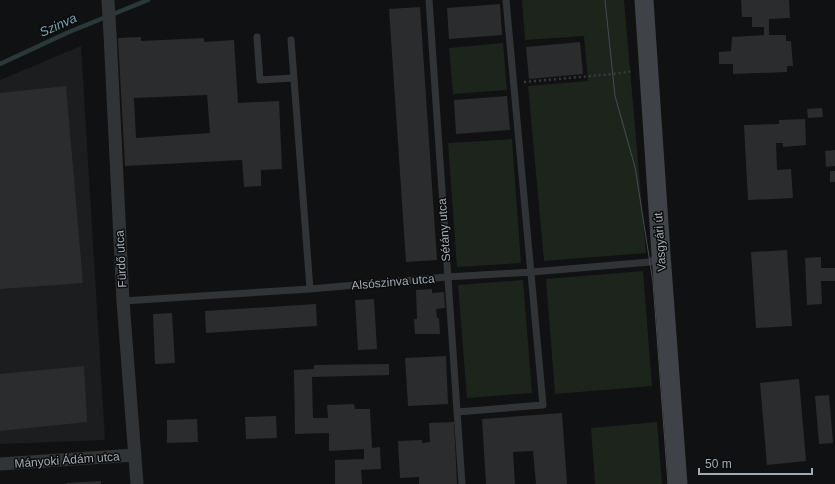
<svg xmlns="http://www.w3.org/2000/svg" width="835" height="484" viewBox="0 0 835 484" font-family="Helvetica,sans-serif">
<style>
.built{fill:#1c1d1f}
.green{fill:#1d241c}
.lines{fill:none;stroke-linecap:round;stroke-linejoin:round}
.stream{stroke:#2a383a;stroke-width:4.5}
.building{fill:#2b2c2e;fill-rule:evenodd}
.path{stroke:#373b3e;stroke-width:2.5;stroke-dasharray:2 3;stroke-linecap:butt}
.lane{stroke:#313437;stroke-width:7}
.street{stroke:#313437;stroke-width:13}
.secondary{stroke:#3f4347;stroke-width:19}
.tram{stroke:#484c50;stroke-width:1}
.labels{text-anchor:middle;dominant-baseline:central;stroke-width:3;stroke-linejoin:round;paint-order:stroke}
.street-label{font-size:12px;fill:#a1abb3;stroke:#0b0c0d}
.water-label{font-size:13px;font-style:italic;fill:#76a4af;stroke:#0b0c0d}
</style>
<rect width="100%" height="100%" fill="#101112"/>
<path class="built" d="M81 46 105 440 0 444V80Z"/>
<path class="green" d="M522 0H624L646 253 544 261 528 86 588 81 584 36 525 40Z
M503 43 507 90 453 94 449 48Z
M512 139 521 263 457 267 448 143Z
M643 271 652 386 555 394 546 279Z
M523 280 532 393 467 398 458 285Z
M657 422 662 484H595L591 428Z"/>
<g class="lines">
<path class="stream" d="M0 64 69 32 148 0"/>
</g>
<path class="building" d="M741 0H789L790 18 769 19V35H786V41H791L793 66H787V72L733 74V64H719V52L731 51 732 37 764 35V27H752V17H742Z
M500 4 502 35 449 39 447 8Z
M420 7 437 260 406 262 389 9Z
M141 37V41L204 38V42L234 40 238 103 279 101 282 169 261 170V186L244 187 242 160 125 166 118 38ZM207 95 210 133 136 138 134 98Z
M580 42 583 74 529 79 526 47Z
M66 86 83 283 0 289V93Z
M507 96 510 130 456 134 454 100Z
M822 108 823 117 808 118 807 109Z
M805 119 806 145 783 147V143H776L777 170 791 169 793 198 748 200 744 125 779 124V120Z
M835 150V166L826 167 825 151Z
M830 171H835V182H830Z
M787 250 792 326 756 328 751 252Z
M821 257V268H835V281H821L822 304 807 305 805 258Z
M432 289V293L444 292 445 308 436 309 437 318H439L440 334H415L414 319H417L416 290Z
M374 299 377 349 358 350 355 300Z
M316 304 317 326 206 333 205 311Z
M172 313 175 363 155 364 153 314Z
M446 356 448 404 408 406 405 358Z
M389 364V375L312 377 313 418H328L327 405 354 404 355 409H370L372 448 380 447 381 469 361 470 362 484H335V460L364 459V449L329 451V433L295 434 294 370 314 369V365Z
M84 366 87 422 0 431V374Z
M799 379 806 461 767 465 760 383Z
M829 395 833 443 819 444 815 396Z
M562 413 567 484H536L533 451 513 452 515 484H486L482 419Z
M276 416 277 438 246 439 245 417Z
M197 419 198 442 167 443V420Z
M454 422 457 484H419V477L400 478 398 441 422 440V443L430 442 429 423Z
M101 481V484H67L66 483Z"/>
<g class="lines">
<path class="path" d="M524 82 613 74 633 71"/>
<path class="lane" d="M429 0 462 484
M257 37 260 80 294 78
M291 40 310 289
M123 301 310 289 447 277 532 272 650 262 659 255
M457 412 543 405 506 0"/>
<path class="street" d="M108 0 110 34 123 301 137 484
M0 464 135 455"/>
<path class="secondary" d="M644 0 661 254 678 484"/>
<path class="tram" d="M605 0 615 96 635 167 653 282 668 484"/>
</g>
<g class="labels">
<g class="street-label">
<text transform="translate(444 230) rotate(-94)">Sétány utca</text>
<text transform="translate(660 242) rotate(-94)">Vasgyári út</text>
<text transform="translate(121 259) rotate(-93)">Fürdő utca</text>
<text transform="translate(393 282) rotate(-5)">Alsószinva utca</text>
<text transform="translate(67 460) rotate(-4)">Mányoki Ádám utca</text>
</g>
<g class="water-label">
<text transform="translate(58 25) rotate(-24)">Szinva</text>
</g>
</g>
<path d="M699 468v6h113v-6" fill="none" stroke="#a1abb3" stroke-width="2"/>
<text x="705" y="468" font-size="12" fill="#a1abb3" stroke="#0b0c0d" stroke-width="3" paint-order="stroke">50 m</text>
</svg>
